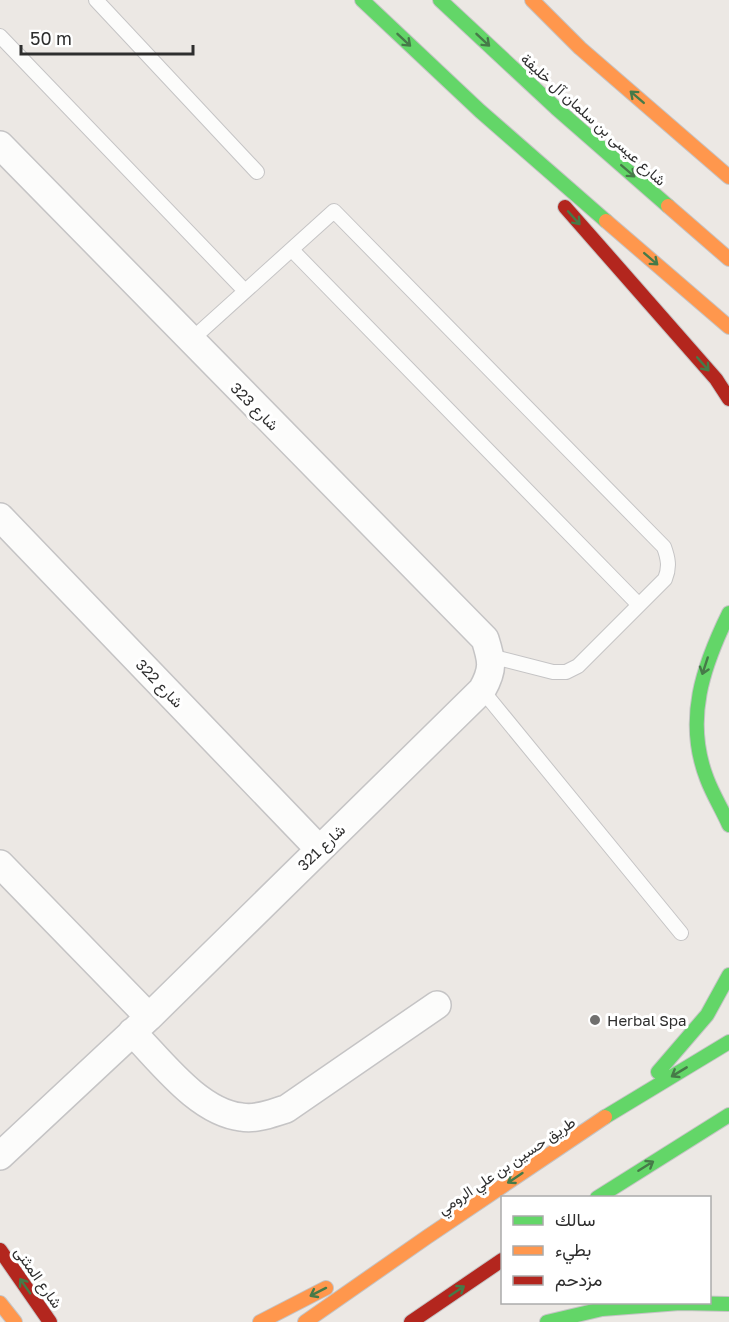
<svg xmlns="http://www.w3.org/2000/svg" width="729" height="1322" viewBox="0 0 729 1322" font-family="'Golos Text',Vazirmatn,sans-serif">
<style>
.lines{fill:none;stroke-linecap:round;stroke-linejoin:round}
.lane-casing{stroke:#c5c4c5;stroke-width:16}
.street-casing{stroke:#c5c4c5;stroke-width:30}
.fast-casing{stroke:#c5c4c5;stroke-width:16}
.slow-casing{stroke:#c5c4c5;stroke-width:16}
.jam-casing{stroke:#c5c4c5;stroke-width:16}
.lane{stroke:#fcfcfb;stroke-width:14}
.street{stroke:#fcfcfb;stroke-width:27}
.fast{stroke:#63d668;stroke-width:14}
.slow{stroke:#ff974d;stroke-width:14}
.jam{stroke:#b3261e;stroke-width:14}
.oneway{stroke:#467a48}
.poi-dot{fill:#706f6e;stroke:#fff;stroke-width:2}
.labels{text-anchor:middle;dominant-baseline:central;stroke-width:6;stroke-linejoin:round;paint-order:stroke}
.street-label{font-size:15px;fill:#2e2e2e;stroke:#fff}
.poi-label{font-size:15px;fill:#2e2e2e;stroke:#fff;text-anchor:start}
</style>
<rect width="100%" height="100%" fill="#ece8e4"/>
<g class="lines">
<g class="lane-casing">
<path id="lane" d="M96 0 257 172
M0 36 245 291
M292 250 638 604
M190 341 334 211 664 547C668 558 670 567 665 579L578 666 566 672H553L490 656
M482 690 681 933"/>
</g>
<g class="street-casing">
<path id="street" d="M0 145 485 639C492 661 494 669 482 690L149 1017 0 1156
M0 517 319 849
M0 864 149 1017
M132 1032C161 1061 198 1112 241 1117 256 1120 272 1113 286 1109L437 1005"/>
</g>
<g class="fast-casing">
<path id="fast" d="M362 0 480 111 606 221
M440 0 556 108 668 206
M729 613C703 666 684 720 707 779 713 795 722 809 729 825
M658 1072 707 1015 729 975
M605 1117 729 1042
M597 1198 729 1115
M547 1322 602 1309 680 1303 729 1304"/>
</g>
<g class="slow-casing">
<path id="slow" d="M532 0 580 48 729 177
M668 206 729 259
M606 221 729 327
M0 1303 15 1322
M260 1322 326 1288
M305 1322 427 1237 605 1117"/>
</g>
<g class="jam-casing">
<path id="jam" d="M565 207 716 379 729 399
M0 1250 50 1322
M411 1322 502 1260"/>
</g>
<use href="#lane" class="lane"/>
<use href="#street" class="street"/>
<use href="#fast" class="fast"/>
<use href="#slow" class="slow"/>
<use href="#jam" class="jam"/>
</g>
<defs><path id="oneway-shaft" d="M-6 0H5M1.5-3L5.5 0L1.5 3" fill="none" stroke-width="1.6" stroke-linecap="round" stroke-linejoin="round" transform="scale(1.5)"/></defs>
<g class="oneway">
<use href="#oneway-shaft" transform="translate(404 40) rotate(43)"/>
<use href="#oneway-shaft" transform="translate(483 40) rotate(43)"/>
<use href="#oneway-shaft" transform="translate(637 97) rotate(-139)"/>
<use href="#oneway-shaft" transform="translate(628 171) rotate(41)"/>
<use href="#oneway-shaft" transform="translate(574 218) rotate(48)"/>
<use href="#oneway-shaft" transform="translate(651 259) rotate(41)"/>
<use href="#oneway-shaft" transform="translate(703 364) rotate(49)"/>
<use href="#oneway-shaft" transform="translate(705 666) rotate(108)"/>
<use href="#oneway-shaft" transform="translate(679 1072) rotate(149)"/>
<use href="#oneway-shaft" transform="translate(646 1166) rotate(-32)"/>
<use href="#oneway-shaft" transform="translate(515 1178) rotate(146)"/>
<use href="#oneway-shaft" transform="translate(25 1286) rotate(-125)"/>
<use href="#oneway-shaft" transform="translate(457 1291) rotate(-34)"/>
<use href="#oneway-shaft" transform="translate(318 1292) rotate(153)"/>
</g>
<circle class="poi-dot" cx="595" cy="1020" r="6"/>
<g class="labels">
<g class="street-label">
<text transform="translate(594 119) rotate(42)">شارع عيسى بن سلمان آل خليفة</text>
<text transform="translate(255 406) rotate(45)">شارع 323</text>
<text transform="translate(160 683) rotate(46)">شارع 322</text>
<text transform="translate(321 847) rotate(-44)">شارع 321</text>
<text transform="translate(506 1165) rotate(-34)">طريق حسين بن علي الرومي</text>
<text transform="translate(39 1277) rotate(55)">شارع المثنى</text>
</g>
<g class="poi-label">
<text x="607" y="1020">Herbal Spa</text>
</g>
</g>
<rect x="501" y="1196" width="210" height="108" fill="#ffffff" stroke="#ababab" stroke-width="1.5"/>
<rect x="513" y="1216" width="30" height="9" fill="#63d668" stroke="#ababab" stroke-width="1.5"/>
<text x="555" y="1226" font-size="18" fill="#2e2e2e">سالك</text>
<rect x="513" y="1246" width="30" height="9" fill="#ff974d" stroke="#ababab" stroke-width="1.5"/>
<text x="555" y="1256" font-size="18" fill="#2e2e2e">بطيء</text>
<rect x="513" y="1276" width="30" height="9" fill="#b3261e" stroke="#ababab" stroke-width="1.5"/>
<text x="555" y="1286" font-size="18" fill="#2e2e2e">مزدحم</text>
<path d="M21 45v9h172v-9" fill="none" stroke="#2e2e2e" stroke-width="3"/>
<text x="30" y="45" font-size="18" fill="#2e2e2e" stroke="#ffffff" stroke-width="4.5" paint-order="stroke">50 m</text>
</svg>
